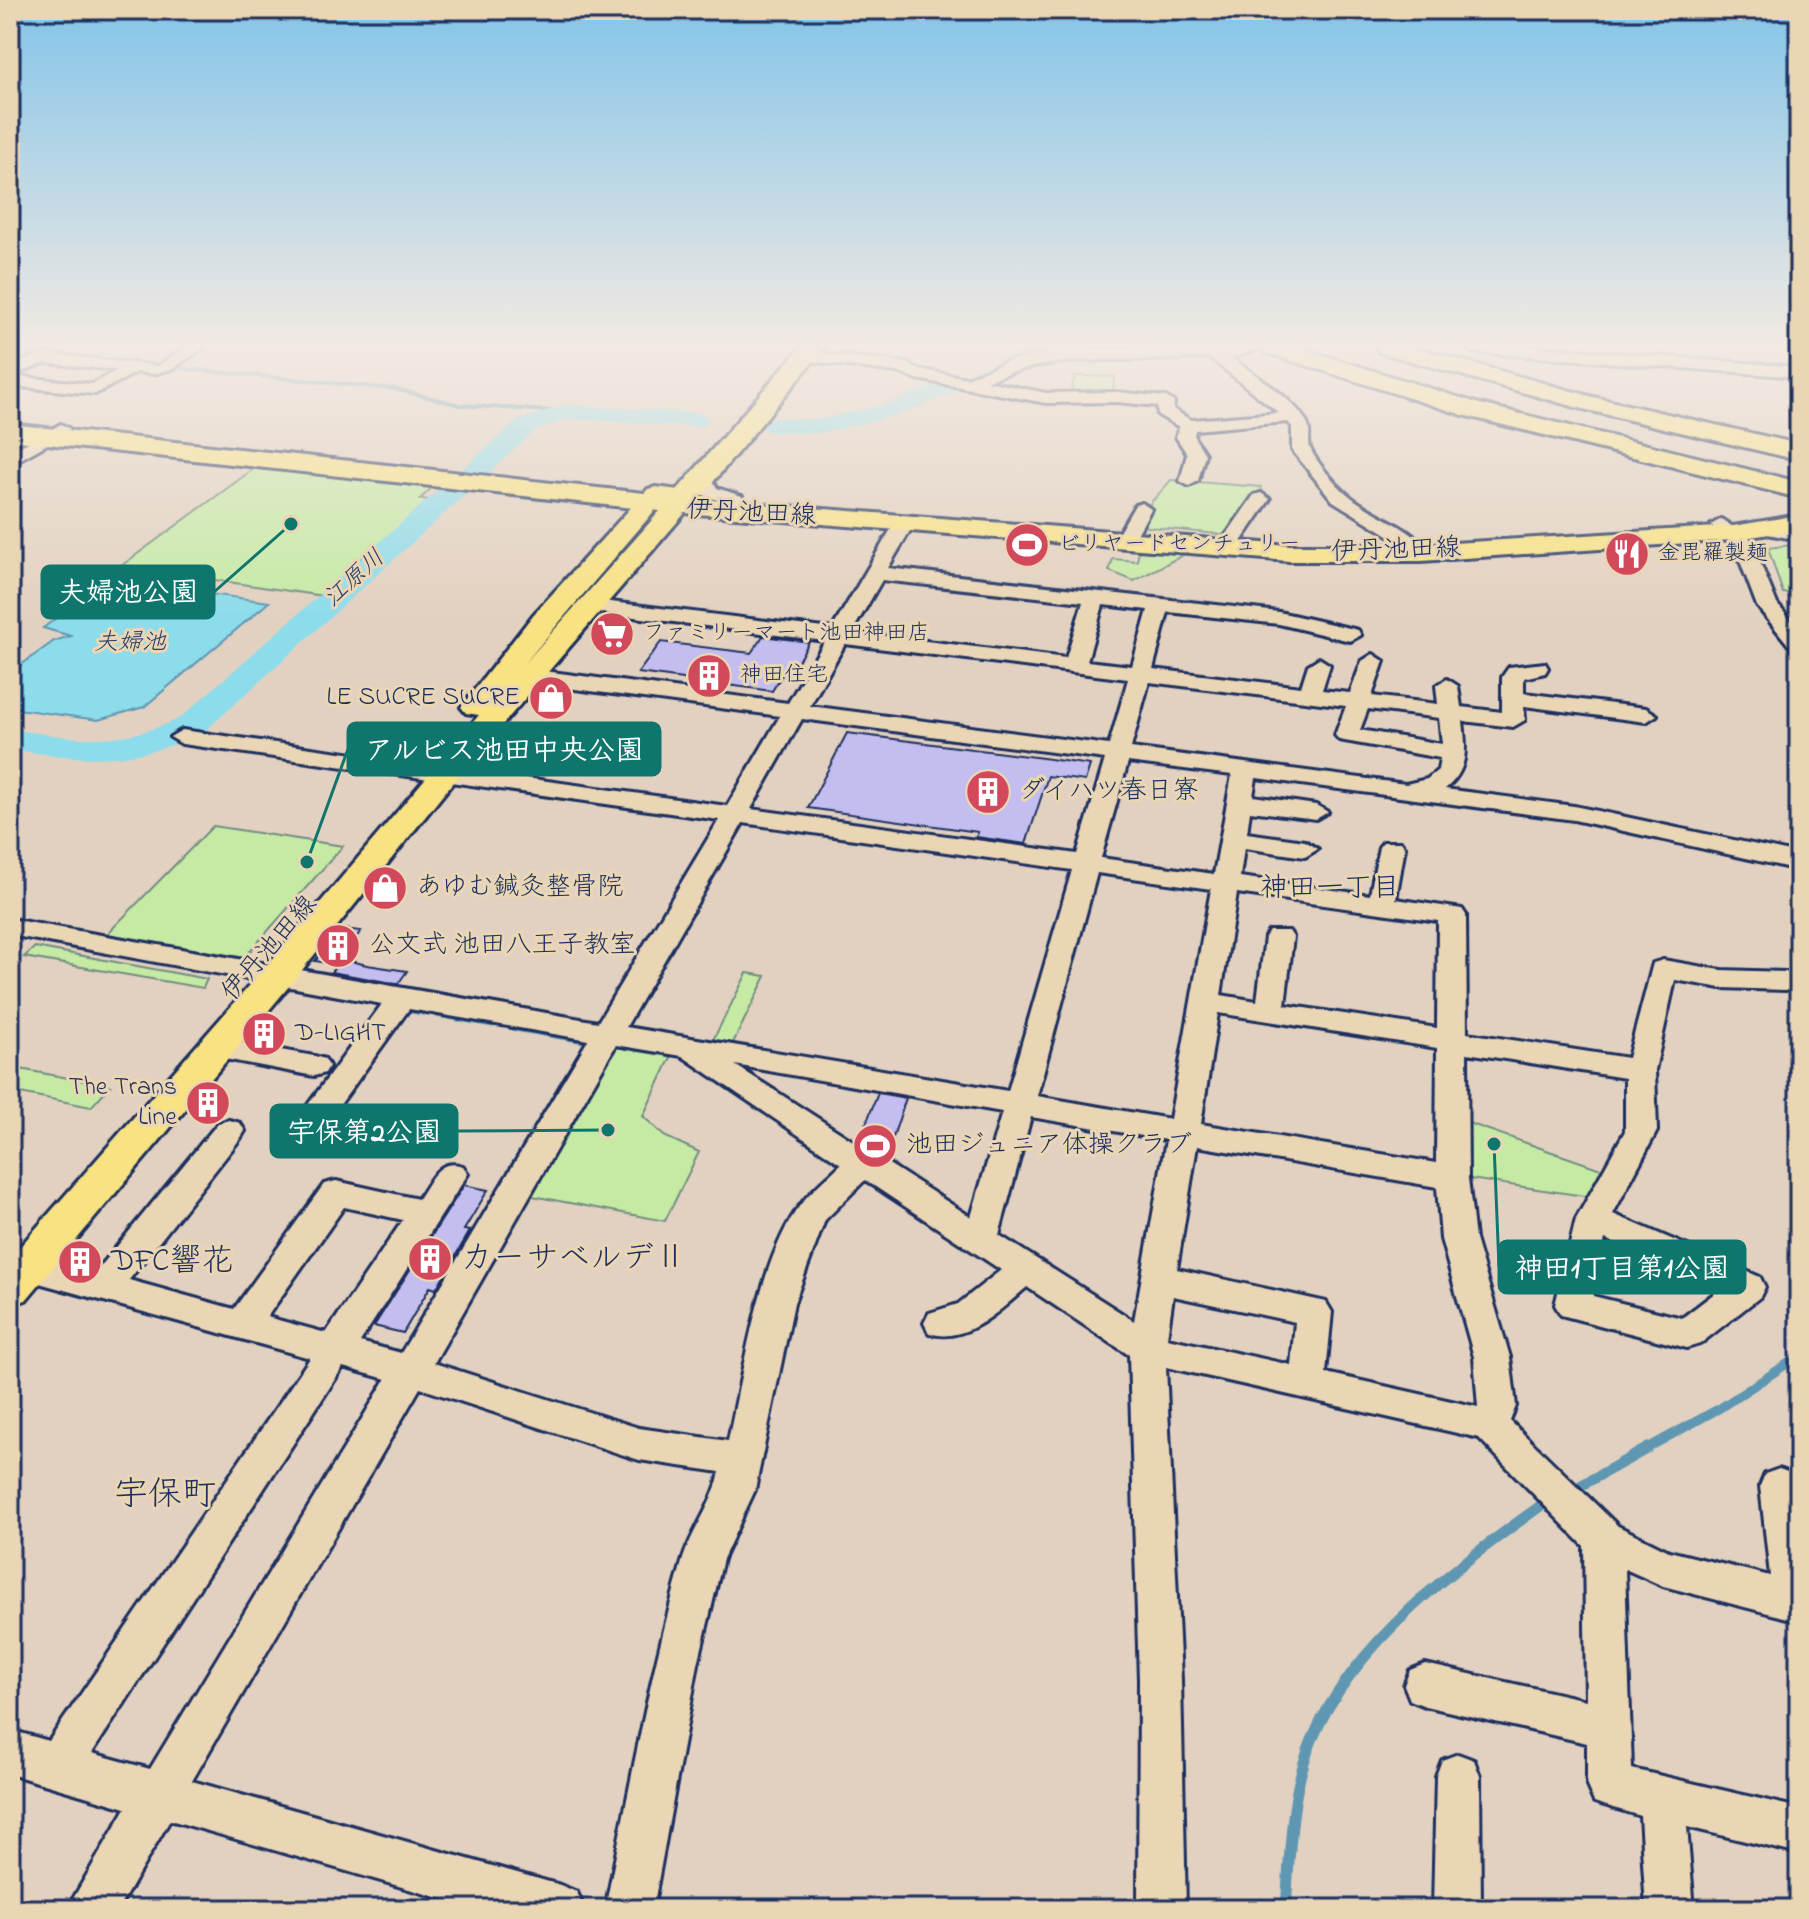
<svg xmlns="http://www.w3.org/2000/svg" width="1809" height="1919" viewBox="0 0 1809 1919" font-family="'Indie Flower','Klee One',sans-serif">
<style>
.green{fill:#c5eaa4;stroke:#708c81;stroke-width:2}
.water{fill:#8ddceb;stroke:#5f97b3;stroke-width:2}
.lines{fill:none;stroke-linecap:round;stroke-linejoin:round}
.stream-far3{stroke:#5f97b3;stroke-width:4}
.stream-far2{stroke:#5f97b3;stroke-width:7}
.stream-far1{stroke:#5f97b3;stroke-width:9}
.stream{stroke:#5f97b3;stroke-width:11}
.river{fill:#8ddceb;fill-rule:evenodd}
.building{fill:#c4bef0;stroke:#1b2f5e;stroke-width:2}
.minor-casing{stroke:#1b2f5e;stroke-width:6}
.major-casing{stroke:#1b2f5e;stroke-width:6}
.highway-casing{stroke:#1b2f5e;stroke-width:6}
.minor{fill:#ead6b4;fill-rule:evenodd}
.major{fill:#f8e281;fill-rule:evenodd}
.highway{fill:#f8e281;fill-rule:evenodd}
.labels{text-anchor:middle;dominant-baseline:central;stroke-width:6;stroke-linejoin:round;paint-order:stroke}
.far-poi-label{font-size:22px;fill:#1b2f5e;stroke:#ead6b4;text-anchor:start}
.far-water-label{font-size:24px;font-style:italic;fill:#26406c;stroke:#ead6b4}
.street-label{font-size:26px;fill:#1b2f5e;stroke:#ead6b4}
.poi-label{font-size:26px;fill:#1b2f5e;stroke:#ead6b4;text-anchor:start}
.neighbourhood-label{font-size:28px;fill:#1b2f5e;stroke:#ead6b4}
.near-poi-label{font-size:32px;fill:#1b2f5e;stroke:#ead6b4;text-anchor:start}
.near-neighbourhood-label{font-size:34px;fill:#1b2f5e;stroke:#ead6b4}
.leader{fill:none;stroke:#0f766e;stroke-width:3}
.callout-dot{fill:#0f766e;stroke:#ead6b4;stroke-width:3}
.callout{fill:#0f766e;stroke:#0f766e;stroke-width:3}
.callout-label{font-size:28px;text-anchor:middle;font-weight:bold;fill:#fff}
</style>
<rect width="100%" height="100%" fill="#e2d1c0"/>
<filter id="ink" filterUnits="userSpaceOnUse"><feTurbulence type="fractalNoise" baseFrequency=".0125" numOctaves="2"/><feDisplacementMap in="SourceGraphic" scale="16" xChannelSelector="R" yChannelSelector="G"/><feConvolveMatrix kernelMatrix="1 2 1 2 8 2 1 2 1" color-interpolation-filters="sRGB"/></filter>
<g filter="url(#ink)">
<path class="green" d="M1075 376 1115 377 1112 395H1070Z
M259 465 437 483 420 499 430 500 377 548H372L323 596 121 566Z
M1171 480 1261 487 1262 490 1227 535 1139 526 1151 510 1146 508Z
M1799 544V595L1783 593 1768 548Z
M1139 551 1185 554 1134 581 1109 571 1113 559 1137 561Z
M213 826 343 846 243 959 105 936Z
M35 947 207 979 203 988 24 957Z
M747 973 766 976 731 1047 711 1044Z
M607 1046 672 1055 643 1116 664 1136 699 1152 665 1221 522 1194Z
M10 1067 110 1086 91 1107 10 1091Z
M1457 1119 1604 1170 1591 1197 1457 1177Z"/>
<path class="water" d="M107 580 269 602 144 707 98 720 10 708V673L54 641 71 636 43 628Z"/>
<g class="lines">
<path class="stream-far3" d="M10 352 48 356
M167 367 395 389 460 405 565 412"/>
<path class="stream-far2" d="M407 1009 423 1012
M437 1014 493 1024
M515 1028 596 1042"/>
<path class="stream-far1" d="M1644 1450 1720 1408 1799 1356"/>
<path class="stream" d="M1573 1490 1648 1448
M1286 1909C1290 1853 1290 1792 1312 1740 1353 1642 1462 1562 1546 1502"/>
<path class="river" d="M1032 347H1254L1243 354 1035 361 898 415 821 433 770 432 758 425 770 418 821 419 883 405Z
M565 405 700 413 712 420 700 427 567 419 536 430 204 732C133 765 85 761 10 749V729C76 739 118 747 180 718L518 420Z"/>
</g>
<path class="building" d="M763 636 809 642 794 668 787 667 772 691 638 673 661 642 751 653Z
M847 733 1043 758 1090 765 1085 781 1048 776 1026 844 976 837 978 832 808 808Z
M341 929 361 931 335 964 315 961Z
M342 959 367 965 407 971 398 984 331 972Z
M878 1093 906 1098 886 1158 859 1142Z
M464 1185 488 1190 464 1230 470 1231 436 1289 430 1287 403 1333 374 1326Z"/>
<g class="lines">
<g class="minor-casing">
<path id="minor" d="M186 347H205L172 369 153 374 137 372 95 394 10 386V366L43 353 158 366ZM45 363 117 370 92 384 12 376Z
M1187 347 1219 350 1268 347 1231 357C1251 373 1300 402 1308 426 1311 433 1307 443 1311 450 1317 463 1335 483 1346 493 1372 516 1409 524 1431 553L1428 557H1414L1393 538 1333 501 1292 450V427L1288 422 1195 430 1194 437 1205 454 1198 481 1189 486 1180 481 1187 454 1176 437 1179 427 1158 415 1157 406 1117 402 1046 403 917 379 897 372 807 361 799 356 807 351 907 363 917 369 967 378 1008 361 1051 351ZM1209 357 1279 413 1191 420 1173 409 1174 402 1166 397 1117 392 1046 393 987 381C1063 349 1130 365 1209 357Z
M1465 347H1537L1799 367V377L1472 352Z
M61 424 70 429 67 433 10 465V452Z
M704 473 710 474 717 488 742 496V504L735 506 703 495 695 478Z
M1261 493 1270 499 1238 546H1224L1221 542 1224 538 1254 495Z
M1142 503 1151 509 1135 538H1121L1118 534 1135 505Z
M904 518 914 524 888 568 1279 612 1358 630 1361 635 1350 641 1279 624 1168 612 1153 669 1301 687 1308 665 1319 658 1330 665 1322 690 1350 693 1362 661 1373 654 1384 661 1372 696 1438 704 1436 686 1447 679 1458 686 1461 707 1502 712V677L1509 667 1545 663 1548 668 1545 673 1524 678V693L1646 708 1657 715 1646 722 1524 706 1525 720 1513 727 1463 721C1466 749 1469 770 1445 789L1574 806 1799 854V870L1574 820 1256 778 1253 796 1316 805 1328 812 1316 819 1250 811 1247 833 1305 841 1318 849 1305 857 1244 848 1240 877 1370 895 1379 847 1383 842H1401L1405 847 1396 899 1462 909 1466 915 1467 1033 1628 1058 1653 963 1663 960 1721 970 1786 972 1799 979 1796 987 1786 990 1721 988 1675 980 1655 1070 1657 1131 1613 1214 1760 1277 1765 1287 1760 1297 1700 1344 1687 1348 1561 1315 1555 1305 1576 1219 1625 1131V1078L1467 1053 1468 1178 1475 1239 1510 1357 1516 1406 1510 1421 1618 1526 1669 1551 1770 1576 1760 1486 1765 1474 1779 1469 1793 1474 1798 1486 1799 1621 1663 1586 1625 1569 1632 1769 1799 1808V1854L1687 1827 1694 1909H1646L1640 1816 1594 1802 1587 1786V1743L1425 1706 1410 1700 1404 1685 1410 1670 1425 1664 1586 1700 1584 1546 1479 1438 1166 1367 1181 1680 1186 1909H1138L1139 1680 1129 1355 1027 1287C1001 1309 966 1345 929 1333L924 1323 929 1313 958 1304 1001 1270 865 1180 825 1220 794 1303 755 1490 723 1559 698 1664 653 1909H605C629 1793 649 1676 682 1562 691 1531 713 1505 720 1472L639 1460 420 1388 192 1781 560 1885 577 1892 584 1909H478L170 1820 118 1909H67L126 1808 10 1774V1730L49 1741 310 1358 10 1275V1249L96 1272 218 1123 229 1120 240 1123 245 1131 240 1139 129 1280 234 1309 324 1184 336 1181 418 1199C431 1180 438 1158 463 1166L468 1174 360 1342 401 1353 588 1040 409 1009 306 1152 295 1155 284 1152 279 1144 382 1004 10 935V919L598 1022 719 820 182 744 170 737 182 730 727 806 780 716 506 680 495 673 506 666 788 703 825 641 594 612 584 606 594 600 832 629 894 524ZM882 580 1083 602 1066 658 852 632ZM1103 605 1148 610 1132 666 1087 661ZM845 644 1128 679 1109 745 810 706ZM1149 682 1346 706 1335 735 1339 740 1440 758 1438 770 1427 779 1406 784 1131 748ZM1368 709 1439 718 1442 744 1360 730ZM802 719 1105 759 1077 854 751 809ZM1128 762 1232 775 1214 874 1101 858ZM743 823 1072 870 1008 1091 626 1027ZM1097 873 1211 889 1170 1119 1037 1096ZM1237 893 1438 921 1437 1028 1285 1005 1293 937 1289 931H1269L1265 937 1257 1001 1221 995ZM1218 1013 1437 1048 1436 1163 1201 1124ZM616 1045 682 1056 841 1164C828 1177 812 1189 801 1204 759 1257 743 1374 728 1441L639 1428 434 1363ZM735 1065 1002 1112 971 1217ZM1031 1117 1166 1140 1134 1321 999 1235ZM1197 1146 1437 1187 1441 1239 1474 1357 1478 1407 1326 1373 1332 1312 1326 1302 1177 1269ZM344 1207 403 1220 326 1333 267 1317ZM1605 1239 1720 1289 1682 1318 1593 1296ZM1173 1296 1295 1322 1291 1365 1167 1338ZM343 1367 386 1379 150 1769 92 1753Z
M1721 519 1750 538 1777 604 1799 630V649L1791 648 1757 606 1734 545 1711 525Z
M1769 523 1799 528V540L1762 533 1759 529 1762 525Z
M215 1038 314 1056 325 1059 329 1066 325 1073 314 1076 204 1055 200 1048 204 1041Z
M1458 1754 1474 1760 1480 1776 1481 1909H1433L1436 1776 1442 1760Z"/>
</g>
<g class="major-casing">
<path id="major" d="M656 487 694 492 696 499 1289 545H1421L1733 526 1799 515V529L1733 540 1421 561H1289L685 513 454 781 290 985 26 1300 10 1305V1258L264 969 479 715 466 713 461 707 533 615 648 489ZM662 502H668L523 665Z"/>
</g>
<g class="highway-casing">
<path id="highway" d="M801 347H825L689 511 679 513 10 440V424L672 496Z
M1261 347H1297L1480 404 1799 482V498L1463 415 1264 352Z
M1376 347H1414L1593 397 1799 444V460L1579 408 1379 352Z"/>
</g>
<use href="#minor" class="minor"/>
<use href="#major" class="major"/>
<use href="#highway" class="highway"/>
</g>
</g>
<linearGradient id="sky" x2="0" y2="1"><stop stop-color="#83c4e9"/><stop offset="0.56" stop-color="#f2eae3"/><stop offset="1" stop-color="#f2eae3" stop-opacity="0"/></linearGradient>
<rect width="1809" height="616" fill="url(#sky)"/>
<defs>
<g id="stadium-disc" transform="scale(2.3)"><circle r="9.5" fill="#d1495b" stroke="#ead6b4"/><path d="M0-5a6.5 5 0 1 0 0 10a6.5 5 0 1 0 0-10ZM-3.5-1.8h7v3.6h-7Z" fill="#fff"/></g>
<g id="restaurant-disc" transform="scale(2.3)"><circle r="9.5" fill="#d1495b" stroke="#ead6b4"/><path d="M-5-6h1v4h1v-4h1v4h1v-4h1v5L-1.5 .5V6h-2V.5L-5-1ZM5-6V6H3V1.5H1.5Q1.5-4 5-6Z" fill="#fff"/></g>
<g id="supermarket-disc" transform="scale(2.3)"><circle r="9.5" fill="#d1495b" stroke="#ead6b4"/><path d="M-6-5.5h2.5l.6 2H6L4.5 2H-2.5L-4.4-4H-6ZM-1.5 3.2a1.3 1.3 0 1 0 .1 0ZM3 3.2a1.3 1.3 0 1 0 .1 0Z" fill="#fff"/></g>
<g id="building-disc" transform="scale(2.3)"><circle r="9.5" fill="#d1495b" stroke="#ead6b4"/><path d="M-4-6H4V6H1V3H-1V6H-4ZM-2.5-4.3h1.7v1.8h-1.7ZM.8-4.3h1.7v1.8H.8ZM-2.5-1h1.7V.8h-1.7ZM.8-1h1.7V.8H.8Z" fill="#fff"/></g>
<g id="shop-disc" transform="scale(2.3)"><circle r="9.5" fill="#d1495b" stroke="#ead6b4"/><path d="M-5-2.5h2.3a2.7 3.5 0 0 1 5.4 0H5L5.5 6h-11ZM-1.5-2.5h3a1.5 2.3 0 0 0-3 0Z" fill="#fff"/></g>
</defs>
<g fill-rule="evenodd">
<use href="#stadium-disc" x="1027" y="545"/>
<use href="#restaurant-disc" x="1627" y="554"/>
<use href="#supermarket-disc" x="612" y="634"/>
<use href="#building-disc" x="709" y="676"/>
<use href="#shop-disc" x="551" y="698"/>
<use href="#building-disc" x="988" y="792"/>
<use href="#shop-disc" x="385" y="888"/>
<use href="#building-disc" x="338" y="946"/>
<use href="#building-disc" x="264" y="1034"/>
<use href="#building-disc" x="208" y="1103"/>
<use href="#stadium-disc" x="875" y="1146"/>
<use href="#building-disc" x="430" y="1259"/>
<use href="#building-disc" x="80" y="1262"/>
</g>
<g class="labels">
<g class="far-poi-label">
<text x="1058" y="545">ビリヤードセンチュリー</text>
<text x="1658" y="554">金毘羅製麺</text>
<text x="643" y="634">ファミリーマート池田神田店</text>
<text x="740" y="676">神田住宅</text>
</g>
<g class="far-water-label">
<text transform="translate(355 579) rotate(-42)">江原川</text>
<text x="130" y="643">夫婦池</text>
</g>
<g class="street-label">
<text transform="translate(751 514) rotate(3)">伊丹池田線</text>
<text transform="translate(1396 551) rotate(-2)">伊丹池田線</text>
<text transform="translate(270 949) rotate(-49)">伊丹池田線</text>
</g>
<g class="poi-label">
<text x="520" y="698" text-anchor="end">LE SUCRE SUCRE</text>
<text x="1019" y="792">ダイハツ春日寮</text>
<text x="416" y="888">あゆむ鍼灸整骨院</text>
<text x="369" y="946">公文式 池田八王子教室</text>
<text x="295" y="1034">D-LIGHT</text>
<text x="177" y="1088" text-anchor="end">The Trans<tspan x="177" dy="30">Line</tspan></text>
<text x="906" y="1146">池田ジュニア体操クラブ</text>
</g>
<g class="neighbourhood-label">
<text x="1330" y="889">神田一丁目</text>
</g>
<g class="near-poi-label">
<text x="461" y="1259">カーサベルデⅡ</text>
<text x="111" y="1262">DFC響花</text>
</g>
<g class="near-neighbourhood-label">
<text x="165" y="1496">宇保町</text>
</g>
</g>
<path class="leader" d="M291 524L214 592M307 862L348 749M608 1130L457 1131M1494 1144L1499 1267"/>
<g class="callout-dot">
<circle cx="291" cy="524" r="8"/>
<circle cx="307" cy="862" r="8"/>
<circle cx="608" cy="1130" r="8"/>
<circle cx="1494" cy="1144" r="8"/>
</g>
<g class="callout">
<rect x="42" y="566" width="172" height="52" rx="8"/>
<rect x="348" y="723" width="312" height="52" rx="8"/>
<rect x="271" y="1105" width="186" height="52" rx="8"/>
<rect x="1499" y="1241" width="246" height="52" rx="8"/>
</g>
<g class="callout-label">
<text x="128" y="601">夫婦池公園</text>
<text x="504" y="759">アルビス池田中央公園</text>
<text x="364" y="1141">宇保第2公園</text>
<text x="1622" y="1277">神田1丁目第1公園</text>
</g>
<rect width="1809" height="1919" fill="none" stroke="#ead6b4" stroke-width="40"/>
<rect x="20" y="20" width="1769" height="1879" fill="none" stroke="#1b2f5e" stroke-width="3" filter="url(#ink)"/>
</svg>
